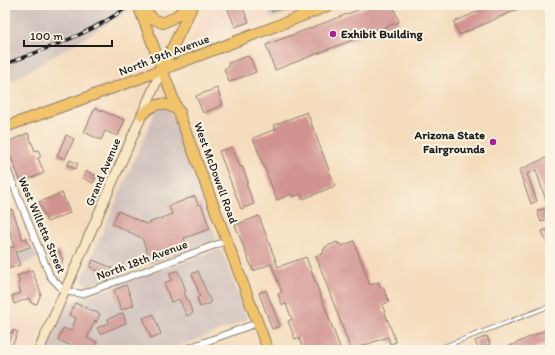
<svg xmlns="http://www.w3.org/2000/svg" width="555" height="355" viewBox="0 0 555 355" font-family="Itim,sans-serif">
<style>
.built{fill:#f3d4bf}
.industrial{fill:#cfc0bb}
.building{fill:#d19390}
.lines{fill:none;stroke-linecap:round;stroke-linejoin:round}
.service-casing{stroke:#887c6c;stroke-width:5}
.minor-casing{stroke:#887c6c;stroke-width:8}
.secondary-casing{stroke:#887c6c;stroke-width:11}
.primary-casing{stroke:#887c6c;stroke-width:12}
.service{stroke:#fff;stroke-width:3}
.minor{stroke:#fff;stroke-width:6}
.secondary{stroke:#f9e7c3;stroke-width:9}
.primary{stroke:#f1c36a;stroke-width:10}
.rail-casing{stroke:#1c1c1c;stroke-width:3.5}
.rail{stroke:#fcf5e5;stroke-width:2;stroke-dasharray:6;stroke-linecap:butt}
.poi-dot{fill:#b5179e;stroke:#fcf5e5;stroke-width:1.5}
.labels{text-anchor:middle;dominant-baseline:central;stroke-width:4;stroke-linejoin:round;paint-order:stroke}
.poi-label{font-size:12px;font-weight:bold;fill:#1c1c1c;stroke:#fcf5e5;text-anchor:start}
.street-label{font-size:12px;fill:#1c1c1c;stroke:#fcf5e5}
</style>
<rect width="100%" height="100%" fill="#fcf5e5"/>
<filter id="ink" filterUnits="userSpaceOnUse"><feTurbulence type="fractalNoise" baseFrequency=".025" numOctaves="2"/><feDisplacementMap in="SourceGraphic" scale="8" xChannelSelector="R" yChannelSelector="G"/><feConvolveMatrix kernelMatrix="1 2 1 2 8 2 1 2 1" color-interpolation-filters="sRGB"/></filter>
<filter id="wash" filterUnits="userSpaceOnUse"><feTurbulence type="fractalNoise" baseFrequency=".012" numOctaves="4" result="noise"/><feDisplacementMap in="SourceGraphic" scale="16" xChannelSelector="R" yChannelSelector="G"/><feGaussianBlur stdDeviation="0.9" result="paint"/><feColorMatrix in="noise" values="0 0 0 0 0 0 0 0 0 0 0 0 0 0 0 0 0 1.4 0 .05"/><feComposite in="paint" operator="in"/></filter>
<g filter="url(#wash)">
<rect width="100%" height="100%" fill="#f4dcbc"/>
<path class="built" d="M208 5H266L271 19 189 49 188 47Z
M5 312 41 327 31 350H5Z"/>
<path class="industrial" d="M5 5H127L129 11 14 80 5 83Z
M266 5H308L271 19Z
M162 107 171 112 216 237 213 241 92 284 85 285 82 279 155 113 159 108Z
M33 247 38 258 5 272V258Z
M218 250 221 251 223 254 247 317 245 321 170 350H46L66 304 68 303Z"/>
<g id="blocks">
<path class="building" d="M239 5 242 6 249 22 235 27 228 9Z
M269 5H290L272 12Z
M371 5H393L399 22 275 70 266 45Z
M492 5H527L459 35 454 22Z
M248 56 250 59H251L256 72 229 82 224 69 229 67 228 63Z
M217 88 223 105 203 113 196 96Z
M95 108 125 120 118 136 105 131 101 140 84 132Z
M307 112 335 186 303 199 301 194 293 197 292 194 277 200 253 138 276 129 274 125Z
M28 133 35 151 38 150 41 156 38 158 44 173 21 182 5 143Z
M66 135 74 139 65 159 57 156Z
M232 147 240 167 242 166 248 182 246 183 254 204 241 209 219 151Z
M550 156V218L541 222 537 211 548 207 536 170 527 174 537 201 531 204 519 170Z
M70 160 78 164 75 169 67 165Z
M86 171 97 176 93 183 83 178Z
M62 193 70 213 47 222 39 202Z
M195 196 198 205 201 204 210 229 184 238 186 244 160 254 161 256 150 260 142 238 112 224 118 211 146 224 172 214 169 206Z
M12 209 23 240 26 238 30 247 15 252 20 265 5 270V248L14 247 13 243H14L7 224 5 225V212Z
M259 216 278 267 306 257 341 350H293L302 346 299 338 295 339 288 321 292 319 286 304 282 305 278 294 282 292 271 264 253 271 235 225Z
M548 229 550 234V251L542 231Z
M354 241 370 285 379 282 381 288 383 287 389 302 382 305 396 342 390 344 388 337 351 350 316 256 324 253 323 250 325 249V247L337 242 338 244 340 243 342 246Z
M59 251 63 260 61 266 56 268 50 255Z
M93 260 112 268 109 276 90 267Z
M32 270 41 293 37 304 31 303 29 298 14 304 12 296 21 293 18 284 19 281 17 276Z
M176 271H178L183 283 186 291 184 292 193 313 187 316 179 299 171 302 164 283 172 280 169 273Z
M198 271 211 303 200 307 197 298 200 296 192 274Z
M126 285 134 305 121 310 114 290Z
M266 290 280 326 272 329 259 293Z
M75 303 100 314 96 323 95 320 87 338 97 342 93 350H81L58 340 63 328 71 331 76 318 69 315Z
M123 313 126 323 100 334 97 328 109 323 108 319Z
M153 314 161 334 151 338 143 318Z
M550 328V342L533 349V350H501Z
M5 330 12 333 13 330 18 332 10 350 5 348Z
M487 336 490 344 478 348 475 341Z"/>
</g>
</g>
<g filter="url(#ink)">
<use href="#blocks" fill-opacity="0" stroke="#887c6c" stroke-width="1"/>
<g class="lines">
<g class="service-casing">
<path id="service" d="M435 350 550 306"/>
</g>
<g class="minor-casing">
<path id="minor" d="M5 164 50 276 64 291 82 294 226 241
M183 350 257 323"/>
</g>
<g class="secondary-casing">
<path id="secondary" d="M39 350 162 69"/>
</g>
<g class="primary-casing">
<path id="primary" d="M138 5 268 350
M141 5 153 19 163 23 173 18 191 5
M162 69 193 5
M142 115C156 101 164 101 180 112
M5 127 135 80 331 5"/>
</g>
<use href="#service" class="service"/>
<use href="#minor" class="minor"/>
<use href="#secondary" class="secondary"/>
<use href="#primary" class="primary"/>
<g class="rail-casing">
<path id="rail" d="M5 64C48 48 93 33 130 5"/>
</g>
<use href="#rail" class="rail"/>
</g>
</g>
<g class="poi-dot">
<circle cx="333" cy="34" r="4"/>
<circle cx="493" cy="142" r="4"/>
</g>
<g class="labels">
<g class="poi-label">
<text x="341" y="34">Exhibit Building</text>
<text x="485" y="135" text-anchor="end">Arizona State<tspan x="485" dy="14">Fairgrounds</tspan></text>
</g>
<g class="street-label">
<text transform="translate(164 55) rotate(-21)">North 19th Avenue</text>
<text transform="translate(103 172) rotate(-67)">Grand Avenue</text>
<text transform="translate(216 173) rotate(70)">West McDowell Road</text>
<text transform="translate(42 225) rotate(67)">West Willetta Street</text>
<text transform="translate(142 260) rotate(-20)">North 18th Avenue</text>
</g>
</g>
<rect width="555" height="355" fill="none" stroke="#fcf5e5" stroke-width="20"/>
<path d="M24 40v6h88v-6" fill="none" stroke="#1c1c1c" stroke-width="2"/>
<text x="30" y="40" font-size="12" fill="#1c1c1c" stroke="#fcf5e5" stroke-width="3" paint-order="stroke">100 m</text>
</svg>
